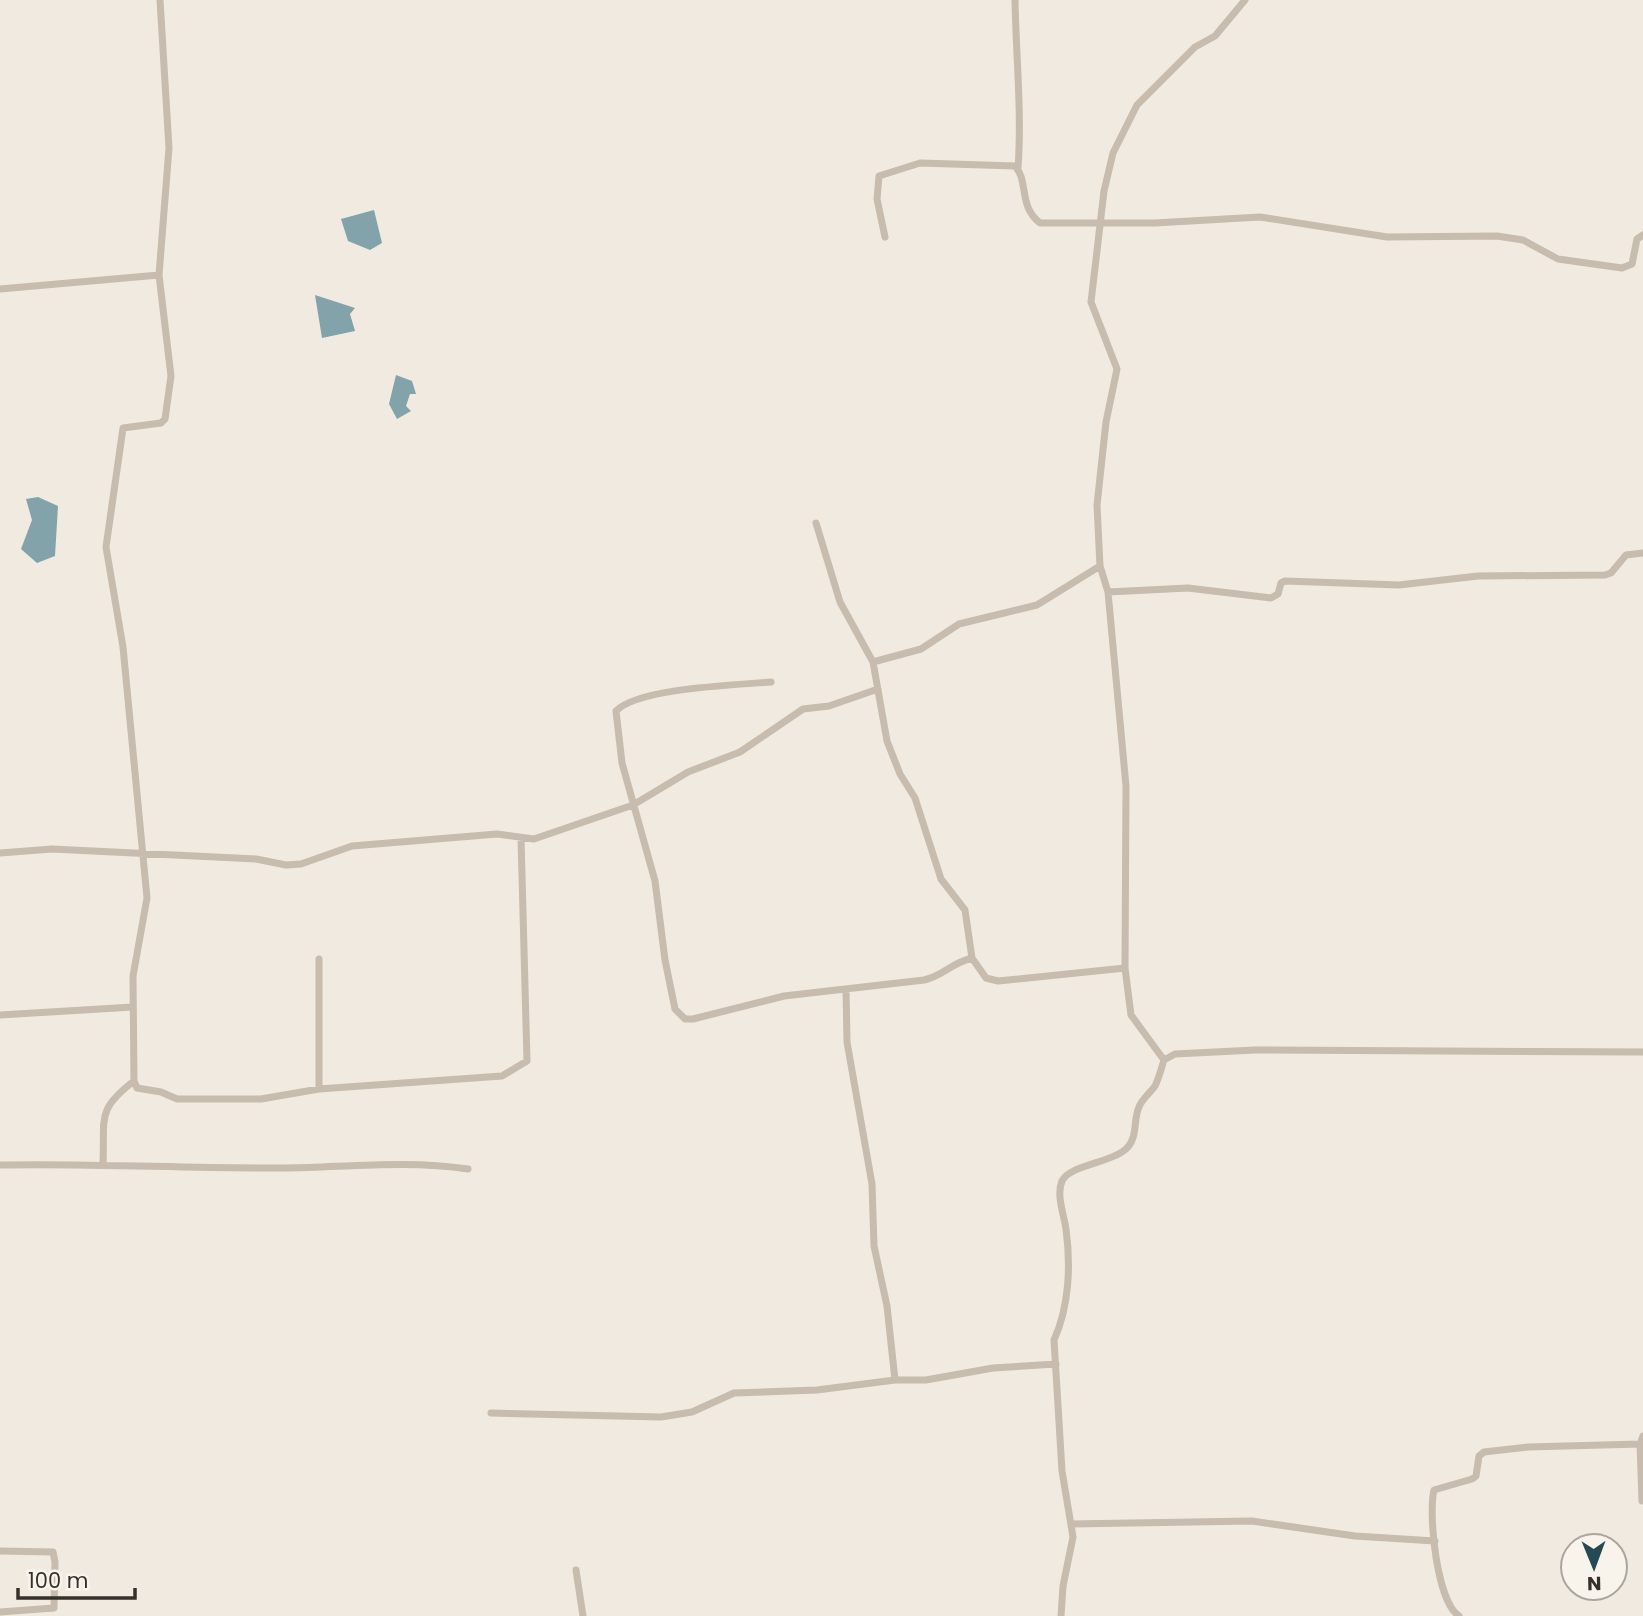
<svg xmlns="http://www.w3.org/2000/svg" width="1643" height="1616" viewBox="0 0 1643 1616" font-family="Poppins,sans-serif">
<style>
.water{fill:#82a3aa}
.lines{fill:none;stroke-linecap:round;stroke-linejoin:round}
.minor{stroke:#c7bcad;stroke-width:7}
</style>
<rect width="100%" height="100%" fill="#f0eae0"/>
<path class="water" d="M374 210 382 243 370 250 348 241 341 219Z
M315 295 355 308 350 314 355 331 322 338Z
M396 375 412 381 416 394H410L406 406 411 411 397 419 389 404Z
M38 497 58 506 55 556 37 563 21 549 32 520 26 499Z"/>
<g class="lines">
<path class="minor" d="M160 0 169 148 159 275 171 376 165 419 161 423 123 428 106 547 123 647 147 898 133 976 134 1081 137 1088 161 1092 177 1099H261L319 1089 502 1076 527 1061 521 838
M1015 0C1016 56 1022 113 1018 168
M885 237 877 199 879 176 920 163 1015 166C1029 181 1018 206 1040 223H1155L1260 217 1387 237 1497 236 1523 240 1558 259 1622 268 1632 264 1637 239 1643 235
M0 289 159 275
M816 523 840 602 873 662 887 741 900 774 915 798 941 879 965 910 972 958 986 978 998 981 1125 968
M1108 592 1188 588 1271 598 1278 594 1281 583 1285 581 1399 585 1478 576 1605 575 1611 573 1626 555 1643 553
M873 662 921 649 959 624 1037 605 1100 566
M771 682C736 685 638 688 616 711L622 763 655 881 665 960 675 1009 685 1019H693L784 996 924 980C945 975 949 964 972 958
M0 853 52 849 256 859 286 865 301 864 352 846 497 834 534 839 633 805 688 772 740 752 803 709 829 706 878 689
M846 989 847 1042 872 1184 874 1246 887 1306 895 1380
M0 1015 133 1007
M1164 1060 1175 1054 1255 1050 1643 1052
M319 1089V959
M103 1163C105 1118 96 1110 134 1081
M0 1165C96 1163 192 1169 288 1168 348 1167 408 1160 468 1169
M491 1413 661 1417 692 1412 734 1393 817 1390 895 1380H926L993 1368 1056 1364
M1642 1501 1640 1444 1643 1436
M1071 1524 1252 1521 1355 1536 1435 1541
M0 1551 53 1552 55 1562 54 1608 0 1612
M576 1570 583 1616
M1061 1616 1063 1586 1073 1537 1062 1471 1054 1340C1069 1307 1071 1266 1066 1229 1064 1215 1056 1195 1062 1181 1069 1165 1112 1163 1127 1148 1138 1137 1133 1120 1139 1107 1142 1099 1150 1093 1155 1086 1159 1078 1161 1069 1164 1060L1131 1015 1125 968 1126 786 1108 592 1100 566 1097 505 1106 422 1117 369 1091 302 1104 191 1113 153 1137 105 1195 47 1215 36 1245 0
M1459 1616C1437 1602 1428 1515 1434 1490L1472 1479 1476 1476 1479 1456 1484 1452 1528 1447 1640 1444"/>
</g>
<g transform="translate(1594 1567) rotate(179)"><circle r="33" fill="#f8f4ec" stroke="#aaa69f" stroke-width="2"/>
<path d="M0-5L12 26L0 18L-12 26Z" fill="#254a53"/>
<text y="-10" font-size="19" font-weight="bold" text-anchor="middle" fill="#36302b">N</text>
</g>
<path d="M18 1588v10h117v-10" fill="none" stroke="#36302b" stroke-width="3.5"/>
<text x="28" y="1588" font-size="21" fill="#36302b" stroke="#f8f4ec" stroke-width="5" paint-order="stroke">100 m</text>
</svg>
